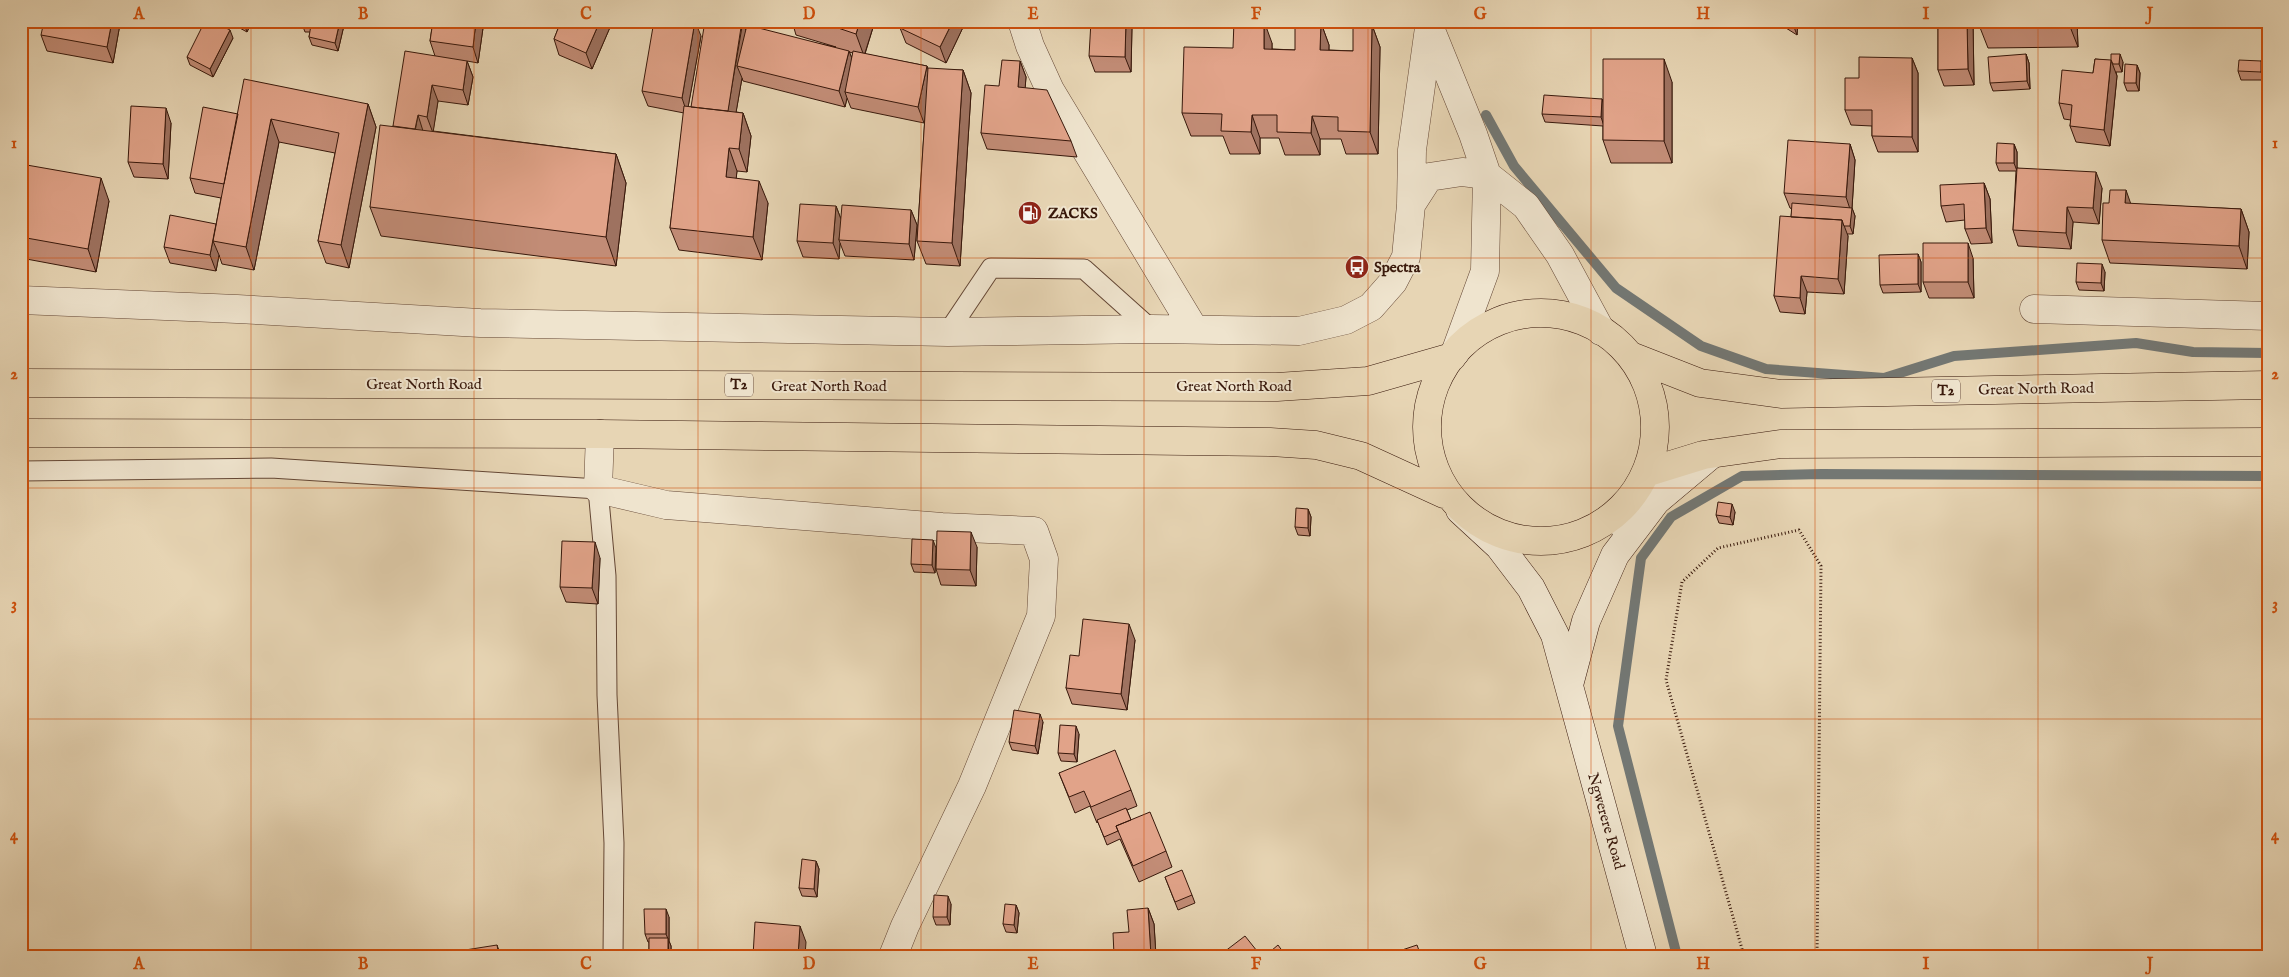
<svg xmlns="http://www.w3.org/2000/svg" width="2289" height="977" viewBox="0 0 2289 977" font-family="'IM FELL English',serif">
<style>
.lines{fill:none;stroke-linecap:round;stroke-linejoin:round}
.stream{stroke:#737773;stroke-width:10}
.service-casing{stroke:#644735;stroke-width:21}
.minor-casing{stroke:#644735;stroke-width:29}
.secondary-casing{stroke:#38180b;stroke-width:29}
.primary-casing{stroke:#38180b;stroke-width:29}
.path{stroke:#38180b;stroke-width:3;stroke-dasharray:1 2.5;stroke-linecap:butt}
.service{stroke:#efe4ce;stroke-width:19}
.minor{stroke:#efe4ce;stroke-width:28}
.secondary{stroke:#efe4ce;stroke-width:28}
.primary{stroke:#e7d5b4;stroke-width:28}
.wall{fill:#c28c76;stroke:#38180b;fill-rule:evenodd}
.shaded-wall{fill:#9e7260;stroke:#38180b}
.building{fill:#e1a389;stroke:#38180b}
.grid{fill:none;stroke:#ce4f0c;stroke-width:1;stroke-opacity:0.55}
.labels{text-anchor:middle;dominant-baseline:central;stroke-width:4;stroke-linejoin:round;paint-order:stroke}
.shield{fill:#efe4ce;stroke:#6f5546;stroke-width:1}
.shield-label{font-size:14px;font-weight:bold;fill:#38180b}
.poi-label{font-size:15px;font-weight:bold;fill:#38180b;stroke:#efe4ce;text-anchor:start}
.street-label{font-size:15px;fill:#38180b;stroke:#efe4ce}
.neatline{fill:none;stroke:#ce4f0c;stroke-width:2}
.grid-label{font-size:16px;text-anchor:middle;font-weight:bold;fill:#ce4f0c}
</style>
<rect width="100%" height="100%" fill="#e7d5b4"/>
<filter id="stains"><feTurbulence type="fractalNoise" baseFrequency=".004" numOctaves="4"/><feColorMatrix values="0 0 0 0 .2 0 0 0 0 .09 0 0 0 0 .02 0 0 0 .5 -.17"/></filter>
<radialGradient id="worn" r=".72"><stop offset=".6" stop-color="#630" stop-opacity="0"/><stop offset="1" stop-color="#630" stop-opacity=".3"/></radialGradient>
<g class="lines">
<path class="stream" d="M1486 115 1514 166 1616 288 1701 346 1766 369 1884 378 1954 356 2136 343 2193 352 2268 353
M1677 956 1618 726 1641 558 1671 517 1742 476 1821 474 2268 476"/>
<g class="service-casing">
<path id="service" d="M948 332 991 268 1084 269 1151 329
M21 471 271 468 598 489 606 576 607 695 614 843 613 956"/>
</g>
<g class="minor-casing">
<path id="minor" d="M1022 21 1030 46 1050 90 1194 329
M1430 28 1473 134 1487 175 1485 271 1455 353
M1411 205 1412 150 1429 28
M21 300 237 309 480 323 948 332 1151 329 1299 331 1346 320 1371 307 1393 282 1406 257 1411 205 1429 177 1462 172 1487 175 1526 206 1560 255 1601 331
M2034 309 2268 316
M600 434 598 489 666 505 942 527 1034 531 1044 559 1041 616 972 786 905 926 893 956"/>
</g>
<g class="secondary-casing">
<path id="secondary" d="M1460 510 1499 546 1531 588 1555 635 1643 956
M1625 528 1640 487
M1569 685 1586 621 1615 555 1656 501 1712 454"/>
</g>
<g class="primary-casing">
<path id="primary" d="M1427 427a114 114 0 1 1 228 0a114 114 0 1 1-228 0Z
M1631 356 1700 383 1781 394 2268 385
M21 383 1277 387 1368 381 1452 357
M21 433 600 434 1270 442 1316 445 1361 456 1444 494
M1648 472 1703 455 1780 444 2268 442"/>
</g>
<path class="path" d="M1744 956 1666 680 1682 582 1718 548 1799 530 1821 566 1817 956"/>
<use href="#service" class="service"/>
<use href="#minor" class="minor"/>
<use href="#secondary" class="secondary"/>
<use href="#primary" class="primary"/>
</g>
<path class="wall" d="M227 21H252L247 32Z
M303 21H345L338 51 312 45 309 37 310 32H305L302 24Z
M433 21H484L478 63 467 61 473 77 468 105 438 101 433 131 616 154 626 183 616 266 381 236 370 207 393 126 435 56 430 41Z
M561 21H610L611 25 592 69 559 55 554 39Z
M743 21 746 30 836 47 796 35 792 21H875L865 54 927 66 928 70H963L971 93 960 266 926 264 917 241 925 117 924 123 851 108 847 98 845 107 743 81 742 78 736 112 743 113 751 136 747 172 737 171 736 178 768 203 762 260 679 250 670 228 684 113 648 106 642 91 701 36 688 107H691ZM849 52 853 53 852 58Z
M903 21H966L946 63 906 43 900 28Z
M1339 21H1386V22L1340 24Z
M1775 21H1798L1797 35Z
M1938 21H1973L1974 85 1944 86 1938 70Z
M1979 21H2077L2078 47 1988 48 1979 25Z
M2256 21H2268V24L2257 23Z
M1321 23 1329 45V50L1353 51 1372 25 1380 47 1378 154H1346L1341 139H1320V155H1285L1279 138H1260V154H1230L1223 136H1191L1182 113 1233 48 1272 43V49L1295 50Z
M120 24 113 63 47 51 41 35Z
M1132 26 1131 72H1095L1089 56Z
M233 38 213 77 190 65 187 57Z
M2026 54 2029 63 2030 89 1993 91 1990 83Z
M1912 58 1918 73V152H1878L1872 136V126L1851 125 1845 110 1859 78Z
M2095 59 2123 62 2122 72H2116L2117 76 2110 146 2076 142 2070 126 2071 120 2064 119 2059 103 2093 73Z
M1020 61 1026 77 1025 88 1071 141 1077 157 987 149 981 133 999 86Z
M2261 61 2264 69V80H2241L2238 71Z
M2137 65 2140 73 2139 91H2127L2124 83Z
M1672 82V163H1611L1603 140V126L1545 122 1542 114 1602 99 1603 102Z
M368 104 376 127 349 268 326 263 318 241 335 153 279 142 254 270 222 264 219 255 216 271 170 263 164 247 216 225 221 198 195 193 190 178 238 114Z
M171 123 168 179 134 177 128 162Z
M1850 144 1855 160 1852 208 1855 216 1853 234H1847L1848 236 1844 294 1807 292 1805 314 1780 312 1774 296 1791 217 1792 209 1790 208 1784 193Z
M2014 144 2017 152V168L2102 188 2099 224 2073 222 2071 249 2018 246 2013 230 2016 171H1999L1996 163Z
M21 164 109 201 96 272 21 258Z
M1984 183 1990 199 1992 243 1971 244 1965 229V220L1946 222 1941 206Z
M2130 204 2241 209 2249 232 2247 269 2110 263 2102 240Z
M836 206 841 219 911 210 917 225 914 260 845 256 840 243 839 259 803 257 797 241Z
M1918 254 1921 262V292L1883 293 1880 285Z
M1973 258 1974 298H1929L1923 282Z
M2105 272 2104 291 2079 290 2076 282Z
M1308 509 1311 517 1310 536 1298 535 1295 527Z
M1735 512 1733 525 1719 523 1716 515Z
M977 547 976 586 941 585 936 569V553L935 573 914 572 911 564 936 548Z
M600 558 598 604 566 602 560 587Z
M1135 640 1127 710 1072 704 1066 688 1079 656Z
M1043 722 1038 754 1012 750 1009 742Z
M1079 734 1077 762 1061 761 1058 753Z
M1059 773 1131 790 1137 806 1127 810 1131 820 1166 851 1172 867 1139 882 1120 839 1107 845 1098 822 1097 823 1090 806 1075 813Z
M816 861 819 869 817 897 802 896 799 888Z
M1165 877 1192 895 1195 903 1178 910Z
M951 904 950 925H936L933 917Z
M1016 905 1019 913 1017 933 1006 932 1003 924Z
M1148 908 1154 924 1156 956H1115L1114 955 1129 932Z
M669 917V941L671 946V956H649V942H648L645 934Z"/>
<path class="shaded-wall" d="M112 21H119L120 24 113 63 107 47Z
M243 21H252L247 32Z
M340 21H345L338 51 335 43Z
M476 21H484L478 63 473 47Z
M600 21H610L611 25 592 69 586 53Z
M695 21 701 36 687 113 682 98Z
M743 21 748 37 737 66 742 78 733 130 727 115Z
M860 21H875L864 56 856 34Z
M953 21H966L946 63 940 47Z
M1126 21H1130L1132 26 1131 72 1125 57Z
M1264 21 1272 43V72L1264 49Z
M1795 21H1798L1797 35 1794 27Z
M1967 21H1973L1974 85 1968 69Z
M2069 21H2077L2078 47 2069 24Z
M1321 23 1329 45 1328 73 1320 50Z
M1372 25 1380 47 1378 154 1370 132Z
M230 30 233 38 213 77 210 69Z
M849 51 855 66 845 92 847 98 845 107 839 91Z
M2026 54 2029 63 2030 89 2027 81Z
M2120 54 2123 62 2122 72 2119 64Z
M1912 58 1918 73V152L1912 137Z
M1664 59 1672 82V163L1664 141Z
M2111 60 2117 76 2110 146 2104 130Z
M467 61 473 77 468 105 463 90Z
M1020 61 1026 77 1024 103 1018 87Z
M2261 61 2264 69V80L2261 72Z
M2137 65 2140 73 2139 91 2136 83Z
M927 66 932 82 924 123 918 107Z
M963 70 971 93 960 266 952 243Z
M432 85 438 101 433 133 427 117Z
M1602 99 1605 107 1604 126 1601 117Z
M368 104 376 127 349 268 341 245Z
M166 108 171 123 168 179 163 164Z
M743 113 751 136 747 172 739 149Z
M418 115 423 131 414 137Z
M1252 115 1260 138V154L1251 132Z
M1312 116 1320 139V155L1311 133Z
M271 119 279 142 254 270 246 247Z
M1850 144 1855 160 1852 208 1855 216 1853 234 1850 226 1851 212 1846 197Z
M2014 144 2017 152V171L2014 163Z
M729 148 737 171 734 199 726 177Z
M616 154 626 183 616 266 606 237Z
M2096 172 2102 188 2099 224 2093 208Z
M101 178 109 201 96 272 88 249Z
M759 181 768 203 762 260 753 237Z
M1984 183 1990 199 1992 243 1986 228Z
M2126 190 2134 213 2125 203Z
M836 206 842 222 839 240 840 243 839 259 833 243Z
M2067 207 2073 222 2071 249 2066 233Z
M2241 209 2249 232 2247 269 2239 246Z
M911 210 917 225 914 260 909 244Z
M1842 220 1848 236 1844 294 1838 279Z
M216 224 213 241 219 255 216 271 210 255Z
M1968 243 1973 258 1974 298 1968 282Z
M1918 254 1921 262V292L1918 284Z
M2102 264 2105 272 2104 291 2101 283Z
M1801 276 1807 292 1805 314 1800 298Z
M1732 504 1735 512 1733 525 1730 517Z
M1308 509 1311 517 1310 536 1308 528Z
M971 532 977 547 976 586 970 570Z
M933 540 936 548 935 573 932 565Z
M595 542 600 558 598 604 592 588Z
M1129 624 1135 640 1127 710 1121 694Z
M1040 714 1043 722 1038 754 1035 746Z
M1076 726 1079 734 1077 762 1074 754Z
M816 861 819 869 817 897 814 889Z
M948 896 951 904 950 925 947 917Z
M1016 905 1019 913 1017 933 1014 925Z
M1148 908 1154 924 1156 956H1151Z
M666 909 669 917V941L671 946V956H669L668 939 666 934Z
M800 926 806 942 805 956H798Z
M497 945 501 956H499Z"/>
<path class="building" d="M44 21H112L107 47 41 35Z
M205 21H212L230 30 210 69 187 57Z
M303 21H340L335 43 309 37 311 25 302 24Z
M433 21H476L473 47 430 41Z
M561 21H600L586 53 554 39Z
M654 21H695L682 98 642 91Z
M705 21H742L728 111 691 107Z
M817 21H860L856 34Z
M903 21H953L940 47 900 28Z
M1091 21H1126L1125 57 1089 56Z
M1234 21H1264V49L1295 50V22L1321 23 1320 50 1353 51V25H1372L1370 132 1338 131V117L1312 116 1311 133 1277 132V115H1252L1251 132 1221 131 1222 114 1182 113 1184 47 1233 48Z
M1785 21H1795L1794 27Z
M1938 21H1967L1968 69 1938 70Z
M1979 21H2069V24L1979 25Z
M747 25 849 51 839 91 737 66Z
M405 51 467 61 463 90 432 85 427 117 418 115 415 129 393 126Z
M853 51 927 66 918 107 845 92Z
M2026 54 2027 81 1990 83 1988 57Z
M2111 54H2120L2119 64H2113L2111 60Z
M1859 57 1912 58V137L1872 136V110H1845V78H1859Z
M1603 59H1664V141L1603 140Z
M2095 59 2111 60 2104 130 2070 126 2072 105 2059 103 2062 70 2093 73Z
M1002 60 1020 61 1018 87 1047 90 1071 141 981 133 985 85 999 86Z
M2239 60 2261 61V72L2238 71Z
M2125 64 2137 65 2136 83H2124Z
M928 68 963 70 952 243 917 241Z
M244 79 368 104 341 245 318 241 339 133 271 119 246 247 213 241Z
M1544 95 1602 99 1601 117 1542 114Z
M131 106 166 108 163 164 128 162Z
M684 106 743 113 739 149 729 148 726 177 759 181 753 237 670 228Z
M203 107 238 114 224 184 190 178Z
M380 125 616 154 606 237 370 207Z
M1788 140 1850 144 1846 197 1784 193Z
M1997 143 2014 144V163H1996Z
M21 164 101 178 88 249 21 237Z
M2017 168 2096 172 2093 208 2067 207 2066 233 2013 230Z
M1984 183 1986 228 1965 229 1964 204 1941 206 1940 185Z
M2110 190H2126L2125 203 2241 209 2239 246 2102 240 2103 203H2109Z
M1792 203 1852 208 1850 226H1844L1842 220 1791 217Z
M800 204 836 206 833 243 797 241Z
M842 205 911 210 909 244 839 240Z
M170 215 216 224 210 255 164 247Z
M1780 216 1842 220 1838 279 1801 276 1800 298 1774 296Z
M1923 243H1968V282H1923Z
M1918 254V284L1880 285 1879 255Z
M2077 263 2102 264 2101 283 2076 282Z
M1718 502 1732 504 1730 517 1716 515Z
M1296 508 1308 509V528L1295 527Z
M937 531 971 532 970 570 936 569Z
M912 539 933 540 932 565 911 564Z
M562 541 595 542 592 588 560 587Z
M1083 619 1129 624 1121 694 1066 688 1070 655 1079 656Z
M1014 710 1040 714 1035 746 1009 742Z
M1060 725 1076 726 1074 754 1058 753Z
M1115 750 1131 790 1091 807 1084 791 1069 797 1059 773Z
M1126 808 1131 820 1116 826 1118 831 1104 837 1097 820Z
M1150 812 1166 851 1133 866 1116 826Z
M802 859 816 861 814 889 799 888Z
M1182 870 1192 895 1175 902 1165 877Z
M934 895 948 896 947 917H933Z
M1005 904 1016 905 1014 925 1003 924Z
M1148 908 1151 956H1130V954L1114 955 1113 933 1129 932 1127 910Z
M644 909H666V934H645Z
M755 922 800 926 798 956H753Z
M1245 936 1261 956H1226L1224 952Z
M649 938H668V955L649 956Z
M497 945 499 956H427Z
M1278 945 1286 956H1265Z
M1417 945 1421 956H1387V955Z"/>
<path class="grid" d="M251 21V956M474 21V956M698 21V956M921 21V956M1144 21V956M1368 21V956M1591 21V956M1815 21V956M2038 21V956M21 258H2268M21 488H2268M21 719H2268"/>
<defs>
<g id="fuel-disc" transform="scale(1.25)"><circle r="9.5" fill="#8f2418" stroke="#efe4ce"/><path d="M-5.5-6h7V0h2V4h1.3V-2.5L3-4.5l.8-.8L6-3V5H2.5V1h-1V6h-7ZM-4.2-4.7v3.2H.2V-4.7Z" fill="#fff"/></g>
<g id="bus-disc" transform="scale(1.25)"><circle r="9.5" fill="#8f2418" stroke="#efe4ce"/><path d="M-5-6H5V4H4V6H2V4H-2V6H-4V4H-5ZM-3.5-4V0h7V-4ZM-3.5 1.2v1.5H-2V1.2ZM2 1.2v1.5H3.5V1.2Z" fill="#fff"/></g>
</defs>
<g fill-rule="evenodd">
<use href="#fuel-disc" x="1030" y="213"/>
<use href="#bus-disc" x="1357" y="267"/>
</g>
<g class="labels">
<g class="shield">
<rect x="725" y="373.5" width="28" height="23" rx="4"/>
<rect x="1932" y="379.5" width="28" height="23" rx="4"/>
</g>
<g class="shield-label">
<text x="739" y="385">T2</text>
<text x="1946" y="391">T2</text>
</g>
<g class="poi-label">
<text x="1048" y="213">ZACKS</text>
<text x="1374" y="267">Spectra</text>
</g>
<g class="street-label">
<text x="424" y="384">Great North Road</text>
<text x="829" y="386">Great North Road</text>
<text x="1234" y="386">Great North Road</text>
<text transform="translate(2036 389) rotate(-1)">Great North Road</text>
<text transform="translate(1606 821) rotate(74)">Ngwerere Road</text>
</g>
</g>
<rect width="2289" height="977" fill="none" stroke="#e7d5b4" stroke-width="55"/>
<rect x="28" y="28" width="2234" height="922" class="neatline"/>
<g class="grid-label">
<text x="139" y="19">A</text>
<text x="363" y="19">B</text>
<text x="586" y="19">C</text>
<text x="809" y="19">D</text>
<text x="1033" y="19">E</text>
<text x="1256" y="19">F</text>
<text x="1480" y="19">G</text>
<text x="1703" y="19">H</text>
<text x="1926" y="19">I</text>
<text x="2150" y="19">J</text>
<text x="14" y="148">1</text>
<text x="2275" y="148">1</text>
<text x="14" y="379">2</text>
<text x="2275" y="379">2</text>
<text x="14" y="609">3</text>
<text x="2275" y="609">3</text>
<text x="14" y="840">4</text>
<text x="2275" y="840">4</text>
<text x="139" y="969">A</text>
<text x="363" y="969">B</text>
<text x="586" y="969">C</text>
<text x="809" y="969">D</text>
<text x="1033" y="969">E</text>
<text x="1256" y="969">F</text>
<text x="1480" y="969">G</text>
<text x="1703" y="969">H</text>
<text x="1926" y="969">I</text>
<text x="2150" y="969">J</text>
</g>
<rect width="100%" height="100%" filter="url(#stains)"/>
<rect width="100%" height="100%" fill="url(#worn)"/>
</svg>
